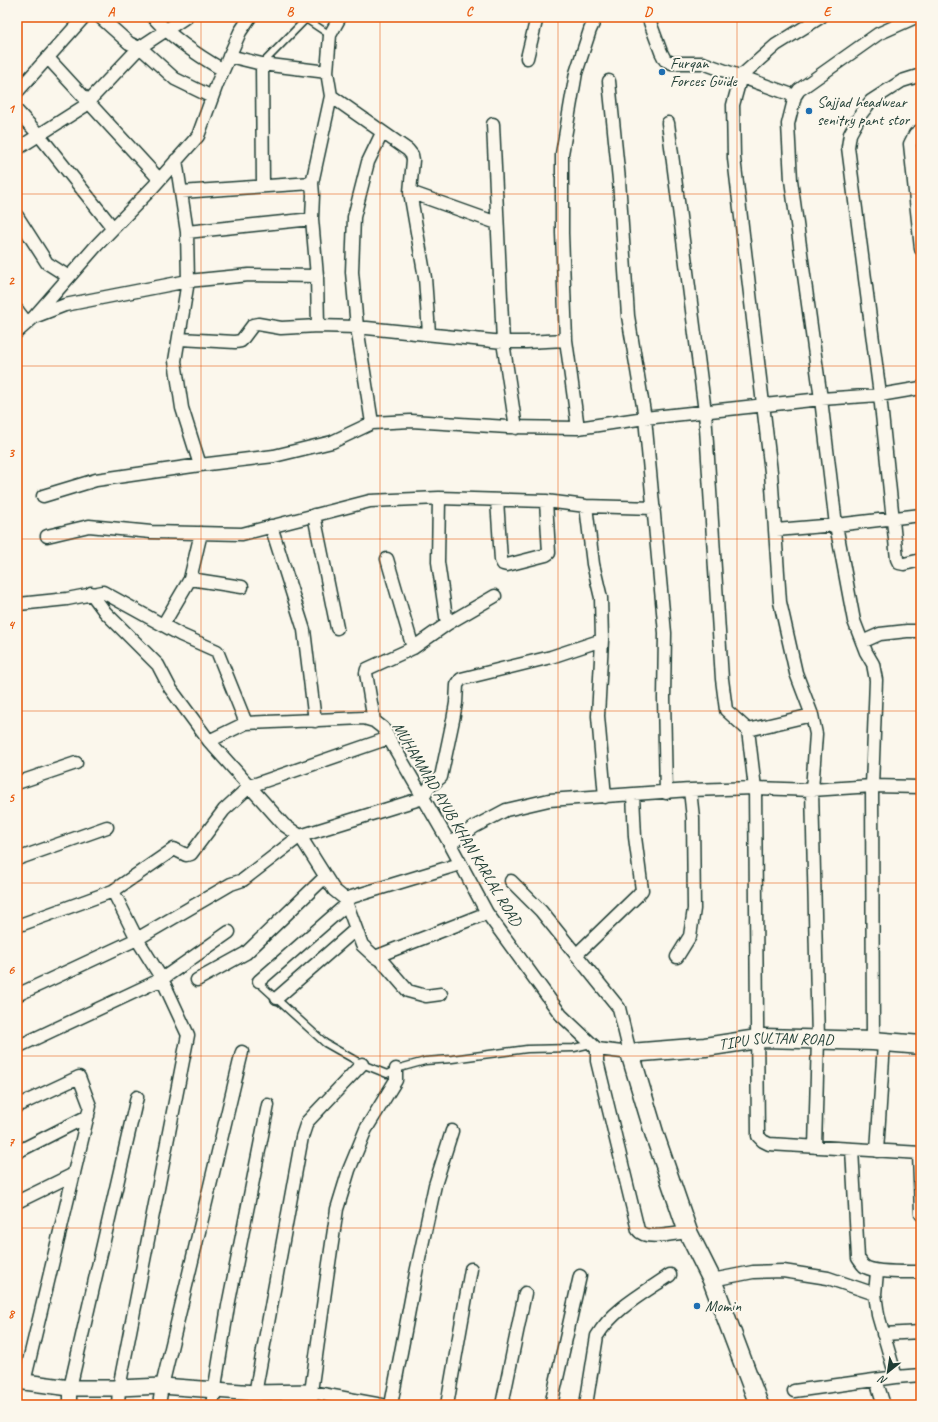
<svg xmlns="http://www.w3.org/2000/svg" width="938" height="1422" viewBox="0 0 938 1422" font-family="Caveat,sans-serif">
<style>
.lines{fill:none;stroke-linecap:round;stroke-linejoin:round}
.service-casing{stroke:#1f3d34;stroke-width:9}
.minor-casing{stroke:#1f3d34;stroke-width:15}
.tertiary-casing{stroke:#1f3d34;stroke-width:18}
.secondary-casing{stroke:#1f3d34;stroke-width:21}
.service{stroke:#fbf7ec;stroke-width:6}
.minor{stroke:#fbf7ec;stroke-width:12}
.tertiary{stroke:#fbf7ec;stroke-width:15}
.secondary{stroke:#fbf7ec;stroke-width:18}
.grid{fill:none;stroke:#e8590c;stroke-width:1;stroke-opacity:0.55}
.poi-dot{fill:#1f6fb2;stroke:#fbf7ec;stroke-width:1.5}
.labels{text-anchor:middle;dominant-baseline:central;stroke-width:4;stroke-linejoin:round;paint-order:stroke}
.poi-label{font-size:16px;fill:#1f3d34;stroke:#fbf7ec;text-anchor:start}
.street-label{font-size:16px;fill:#1f3d34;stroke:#fbf7ec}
.neatline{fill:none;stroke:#e8590c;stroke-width:1.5}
.grid-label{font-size:13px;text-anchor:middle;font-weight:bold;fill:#e8590c}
</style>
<rect width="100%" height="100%" fill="#fbf7ec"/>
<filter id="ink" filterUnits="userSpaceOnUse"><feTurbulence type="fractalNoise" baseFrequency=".025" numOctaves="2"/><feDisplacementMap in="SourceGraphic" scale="8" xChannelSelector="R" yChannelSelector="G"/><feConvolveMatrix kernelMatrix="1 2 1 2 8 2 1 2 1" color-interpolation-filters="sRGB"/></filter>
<g filter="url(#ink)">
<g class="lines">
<g class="service-casing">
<path id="service" d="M262 64 306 19 330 35
M259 981V983L325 1043 362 1064 387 1074 396 1069 425 1061 452 1059 527 1049 574 1048 591 1044"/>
</g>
<g class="minor-casing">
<path id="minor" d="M100 17 129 43 143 50 175 79 212 97
M153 17C173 39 197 55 223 70
M648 17 661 52 665 60 672 63H703L795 96
M229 56 262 64 327 72
M48 58 159 179
M527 58 537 17
M262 64 263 185
M921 75 902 81 871 101 861 114 850 134 848 147 880 395 897 559 899 563 904 564 921 560
M609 81 619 180 628 316 645 418 665 633 664 698 666 793
M17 92 84 17
M331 96 408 150 412 155 413 160 410 192 425 278 429 333
M17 111 39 135 113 228
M668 123 705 412 722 679 726 710 748 730
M493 124 503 342 516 428
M921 130 915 134 910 144 921 249
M17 149 83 107 139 48 186 17
M176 160 187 232 188 281 175 361 182 408 200 465
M181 192 312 183
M410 192 497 223
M17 216 47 263 69 277
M187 232 312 219
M317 276 318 326
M17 310 27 323
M34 317 65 305 188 281 249 275 317 276 312 219 313 195 312 183 331 96 327 72 330 35 340 17
M17 332 34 317 97 245 153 187 198 136 217 84 240 32 250 17
M180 339 235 342 241 341 253 325 258 324 281 328 318 326 357 327 503 342H526L566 340
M372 423 357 327 352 272 354 217 368 162 382 133
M578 428 566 340 562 233V154L576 73 590 30 596 17
M43 496 96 480 200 465 274 456 332 442 372 423 411 421 508 427 578 428 645 418 821 399 880 395 921 388
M439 498 438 562 447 624
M497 500 501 560 503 564 507 565 546 555 549 553 546 501
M586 506 593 564 601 598 602 640 598 716 605 797
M314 515 337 628
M271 526 304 630 315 721
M776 530 836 525 921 515
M47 536 89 526 151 532 242 534 370 501 439 498 546 501 586 506 654 508
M387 559 413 648
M190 579 242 587
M91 593 105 612 158 665 170 688 209 741 284 825 300 836 334 890 345 899 362 945 375 957 382 961 408 991 426 996 441 994
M19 604 67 599 103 592 181 635 217 651 246 723
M163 625 190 579 201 533
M862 642 880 634 907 631H921
M812 715 748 730 755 788 758 1136 763 1141 769 1144 921 1153
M374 721 366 673 367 669 413 648 447 624 495 596
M209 741 246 723 364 718 374 721 383 728 450 844 487 913 561 1015 597 1049 630 1053 619 1008 541 911 511 881
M17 783 76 763
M450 844 474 827 506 810 549 800 690 790 755 788 812 790 872 786 921 787
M17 859 107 827
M113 891 137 939 162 979 188 1035 119 1388 118 1405
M345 899 460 864
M17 926 113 891 174 849 186 855 191 854 224 810 250 786 389 738
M576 955 637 896 642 890 635 837 633 795
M375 957 487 913
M677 957 690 936 694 909 693 818 690 790
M197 980 246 953 325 877
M259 981 347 904
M17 995 137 939 231 884 243 880 300 836 423 798 430 786 441 777 453 720 456 703 457 685 461 679 551 657 602 640
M277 998 356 929
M873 1041 872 786 876 680 873 664 866 652 854 621 836 525 821 399 791 180 788 124 795 96 799 90 878 34 916 17
M17 1047 162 979 229 932
M597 1049V1061L638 1230C645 1241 676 1233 688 1232
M17 1106 79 1077 90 1106 24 1382
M815 1147 818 1039 812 790 816 734 812 715 796 673 780 602 771 472 734 158 733 105 741 76 776 45 821 17
M852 1149 858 1258C860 1261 862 1264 864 1266 872 1273 908 1272 921 1272
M877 1151 884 1043
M17 1152 88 1116
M919 1153 921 1214
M17 1202 74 1174
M877 1272 875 1294 878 1315 896 1377
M712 1280 753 1272 783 1271 828 1278 875 1294
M883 1334 921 1332
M876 1380 884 1405
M794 1391 896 1377 921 1375
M70 1405V1388L137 1097
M159 1405 162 1386 242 1052
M212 1405 228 1306 268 1105
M253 1405 302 1137 307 1122 362 1064
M382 1405 311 1392 327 1277 337 1209 349 1170 366 1129 396 1080V1069
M391 1405 416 1273 435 1185 452 1131
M447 1405 471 1269
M502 1405 525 1293
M551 1405 580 1276
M586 1405 597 1336C613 1309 644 1293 670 1275"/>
</g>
<g class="tertiary-casing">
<path id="tertiary" d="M17 1381 70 1388H119L162 1386 255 1393 311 1392 309 1405"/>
</g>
<g class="secondary-casing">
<g id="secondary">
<path id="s1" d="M759 1405 712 1280 688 1232 655 1136 630 1053 705 1047 764 1038 873 1041 921 1045"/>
</g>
</g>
<use href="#service" class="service"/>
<use href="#minor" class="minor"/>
<use href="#tertiary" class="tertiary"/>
<use href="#secondary" class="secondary"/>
</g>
</g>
<path class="grid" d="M201 17V1405M380 17V1405M558 17V1405M737 17V1405M17 194H921M17 366H921M17 539H921M17 711H921M17 883H921M17 1056H921M17 1228H921"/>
<g class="poi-dot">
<circle cx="662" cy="72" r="4"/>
<circle cx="809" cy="111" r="4"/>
<circle cx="697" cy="1306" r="4"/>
</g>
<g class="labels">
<g class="poi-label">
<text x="670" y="63">Furqan<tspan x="670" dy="18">Forces Guide</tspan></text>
<text x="817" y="102">Sajjad headwear<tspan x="817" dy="18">senitry pant stor</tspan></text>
<text x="705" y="1306">Momin</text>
</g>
<g class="street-label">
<text transform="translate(457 824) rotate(59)">MUHAMMAD AYUB KHAN KARLAL ROAD</text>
<text stroke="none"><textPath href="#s1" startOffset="522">TIPU SULTAN ROAD</textPath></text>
</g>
</g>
<rect width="938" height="1422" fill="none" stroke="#fbf7ec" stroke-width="44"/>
<g transform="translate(888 1372) rotate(210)" stroke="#fbf7ec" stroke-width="3" paint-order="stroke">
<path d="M0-3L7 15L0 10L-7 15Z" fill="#1f3d34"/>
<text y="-6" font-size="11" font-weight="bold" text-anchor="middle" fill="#1f3d34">N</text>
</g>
<rect x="22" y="22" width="894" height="1378" class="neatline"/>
<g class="grid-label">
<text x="111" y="16">A</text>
<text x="290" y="16">B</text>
<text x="469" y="16">C</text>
<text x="648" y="16">D</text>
<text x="827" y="16">E</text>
<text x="11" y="113">1</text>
<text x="11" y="285">2</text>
<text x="11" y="457">3</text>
<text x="11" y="629">4</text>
<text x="11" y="802">5</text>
<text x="11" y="974">6</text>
<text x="11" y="1146">7</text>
<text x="11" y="1318">8</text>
</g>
</svg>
